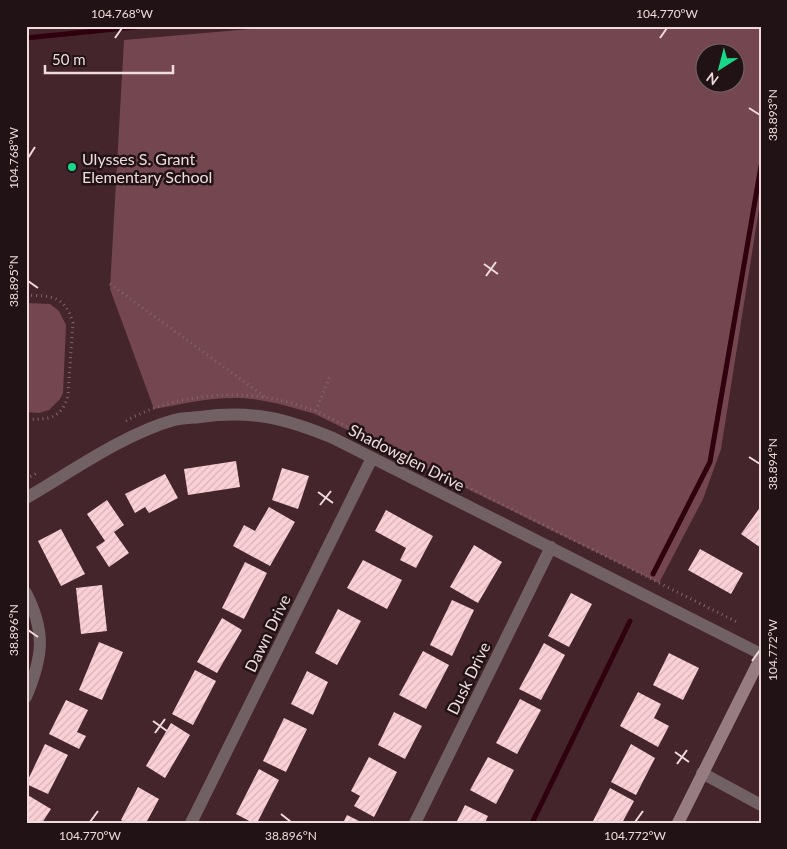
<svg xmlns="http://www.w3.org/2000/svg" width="787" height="849" viewBox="0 0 787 849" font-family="Lato,sans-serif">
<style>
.green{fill:#744750;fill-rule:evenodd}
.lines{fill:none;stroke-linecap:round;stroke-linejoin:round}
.stream{stroke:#2f000d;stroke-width:5}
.building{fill:url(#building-hatch)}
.path{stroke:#83676c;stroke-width:3;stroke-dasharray:1 4;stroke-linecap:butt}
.street{stroke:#726164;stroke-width:12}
.secondary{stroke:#977d81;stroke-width:12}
.ticks{fill:none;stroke:#efdadd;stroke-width:2}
.poi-dot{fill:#17d989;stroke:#211315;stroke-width:2}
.labels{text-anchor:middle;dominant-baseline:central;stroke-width:5;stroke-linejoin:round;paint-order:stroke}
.poi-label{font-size:16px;fill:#efdadd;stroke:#211315;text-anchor:start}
.street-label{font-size:16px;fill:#efdadd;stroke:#211315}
.neatline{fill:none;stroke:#efdadd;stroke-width:2}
.ticks-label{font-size:12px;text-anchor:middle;fill:#efdadd}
</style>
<defs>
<pattern id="building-hatch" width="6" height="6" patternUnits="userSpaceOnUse" patternTransform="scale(1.25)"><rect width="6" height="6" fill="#fad0d6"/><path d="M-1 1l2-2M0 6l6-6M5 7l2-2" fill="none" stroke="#d6b3b8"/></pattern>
</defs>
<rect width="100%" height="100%" fill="#44252b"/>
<path class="green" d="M284 26H761V196L721 449 703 499 659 583 315 414C290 407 265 399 239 398 211 397 182 404 154 409L110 289 124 40ZM734 52V82H704V52Z
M26 303 50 304 59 311 66 325 63 393 60 399 49 410 39 413 26 412Z"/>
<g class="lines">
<path class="stream" d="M26 38 145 26
M653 574 710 462 761 166
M532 823 630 621"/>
</g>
<path class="building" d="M236 461 240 487 188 495 184 469Z
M282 468 309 476 298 509 272 500Z
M165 474 178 498 149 513 145 507 135 513 125 494Z
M107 500 124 525 114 532 129 553 109 567 96 547 105 541 87 514Z
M761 506V548L741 534Z
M269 507 295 522 270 566 233 546 244 525 255 531Z
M386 510 433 536 416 568 400 560 406 548 375 531Z
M61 529 85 574 61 586 38 541Z
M474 545 502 562 478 603 450 587Z
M700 549 743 573 731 594 688 570Z
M363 560 402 580 387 609 347 588Z
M245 562 267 573 244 619 222 608Z
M102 585 107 631 81 634 76 588Z
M571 593 592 604 569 647 548 636Z
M452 600 474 610 452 656 430 645Z
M338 609 361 621 337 665 315 653Z
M222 618 242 630 217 673 197 662Z
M99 642 123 652 102 700 79 690Z
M544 643 565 655 541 700 519 689Z
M423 651 449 665 426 709 399 695Z
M669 653 699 668 683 700 653 685Z
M195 670 216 681 193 725 172 714Z
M307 671 328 682 313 715 291 704Z
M638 692 661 704 654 718 669 726 658 747 620 726Z
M520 699 541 710 517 754 496 743Z
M66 700 88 710 77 732 86 736 79 749 49 734Z
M394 712 422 726 405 759 378 745Z
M284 718 307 729 286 772 263 761Z
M171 723 190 735 165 778 146 766Z
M45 744 68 755 48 794 26 784Z
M631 744 655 758 636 795 611 782Z
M369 757 397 772 374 817 354 806 360 796 351 791Z
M488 757 514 770 496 804 470 790Z
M259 769 279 780 257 823H253L236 814Z
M138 787 159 799 146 823H126L121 820Z
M610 788 634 801 622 823H592Z
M26 794 51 809 42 823H26Z
M465 805 488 816 485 823H456Z
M347 815 363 823H343Z"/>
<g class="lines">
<path class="path" d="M110 284 265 397
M26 295C51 296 65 295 73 323L68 395C62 419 48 420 26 419
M316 411 330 376
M126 421C170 396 230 389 279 400 292 403 304 407 316 411L737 622
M26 479 39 472"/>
<path class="street" d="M26 498C71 472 124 434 174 420 182 418 192 418 200 417 252 410 285 418 333 438L761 654
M26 593C46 632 43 657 26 697
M702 773 761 805
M191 823 372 458
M415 823 551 547"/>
<path class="secondary" d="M678 823 761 657"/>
</g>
<path class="ticks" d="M115 38 122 28M660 38 667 28M749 108 760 115M28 158 35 147M484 264 498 274M486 276 496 262M28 281 38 288M749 457 760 464M318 492 333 503M320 505 331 491M28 630 38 637M752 661 760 650M153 721 167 731M155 733 165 719M675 752 689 762M677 764 687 750M281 814 291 822M90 822 98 811M635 822 643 811"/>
<circle class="poi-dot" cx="72" cy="167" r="5"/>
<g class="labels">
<g class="poi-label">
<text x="82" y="158">Ulysses S. Grant<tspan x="82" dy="18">Elementary School</tspan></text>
</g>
<g class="street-label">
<text transform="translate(407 457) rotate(27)">Shadowglen Drive</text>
<text transform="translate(267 633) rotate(-64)">Dawn Drive</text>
<text transform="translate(468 678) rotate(-64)">Dusk Drive</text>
</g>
</g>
<rect width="787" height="849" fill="none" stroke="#211315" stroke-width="55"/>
<g transform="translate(720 68) rotate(216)"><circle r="24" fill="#211315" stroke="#736365"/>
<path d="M0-4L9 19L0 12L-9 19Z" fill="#17d989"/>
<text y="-8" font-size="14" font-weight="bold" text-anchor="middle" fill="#efdadd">N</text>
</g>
<path d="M45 65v8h128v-8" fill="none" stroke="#efdadd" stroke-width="2.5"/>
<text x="52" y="65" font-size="15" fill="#efdadd" stroke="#211315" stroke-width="4" paint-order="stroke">50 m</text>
<rect x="28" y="28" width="732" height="794" class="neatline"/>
<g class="ticks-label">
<text x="122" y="18">104.768°W</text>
<text x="667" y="18">104.770°W</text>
<text transform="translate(773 115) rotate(-90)" y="4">38.893°N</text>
<text transform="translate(14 158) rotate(-90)" y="4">104.768°W</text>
<text transform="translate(14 281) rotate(-90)" y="4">38.895°N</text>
<text transform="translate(773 464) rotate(-90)" y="4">38.894°N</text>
<text transform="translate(14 630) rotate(-90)" y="4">38.896°N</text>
<text transform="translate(773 650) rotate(-90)" y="4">104.772°W</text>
<text x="90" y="840">104.770°W</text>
<text x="291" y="840">38.896°N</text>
<text x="635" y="840">104.772°W</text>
</g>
</svg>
